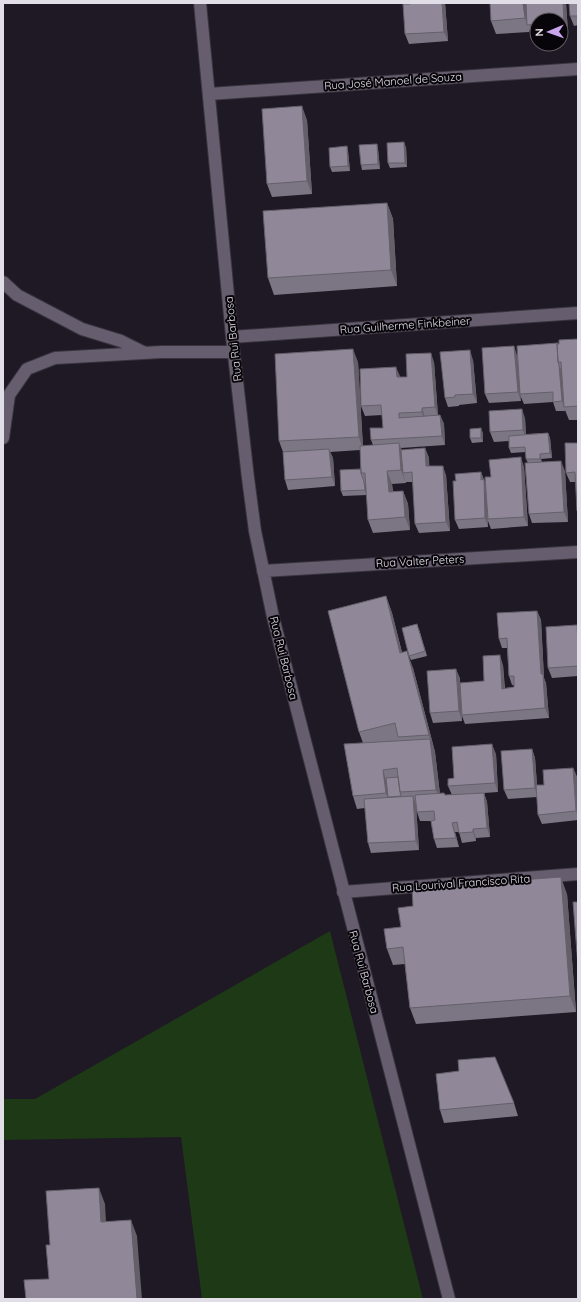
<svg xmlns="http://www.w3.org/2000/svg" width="581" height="1302" viewBox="0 0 581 1302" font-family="Quicksand,sans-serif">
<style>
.green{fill:#1e3915}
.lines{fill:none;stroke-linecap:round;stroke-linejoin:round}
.minor-casing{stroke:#39343e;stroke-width:14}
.minor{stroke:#665e6e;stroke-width:12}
.wall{fill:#7c7583}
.shaded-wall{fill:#655f6a}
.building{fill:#908898;stroke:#655f6a}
.labels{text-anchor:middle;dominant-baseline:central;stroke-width:4;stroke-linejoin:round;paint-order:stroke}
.street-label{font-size:11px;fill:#e2dee7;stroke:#07050a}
</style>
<rect width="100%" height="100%" fill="#1f1825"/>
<path class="green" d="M330 931 423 1299H202L181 1137 3 1140V1099H35Z"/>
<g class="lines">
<g class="minor-casing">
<path id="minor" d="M200 3 232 337 248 478 255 531 273 617 449 1299
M209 94 578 69
M3 282 17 295 82 329 121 341 143 352
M232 337 578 313
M3 438 9 395 27 369 55 358 161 352H234
M263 571 578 552
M343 892 578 874"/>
</g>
<use href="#minor" class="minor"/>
</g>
<path class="wall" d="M445 3 448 41 409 44 405 34Z
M566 3 568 32H561V20H537V34H531L529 30V32L496 34 491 21Z
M578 3V25L574 26 570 16Z
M307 120 312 194 272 197 267 184Z
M377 144 378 149 380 169 362 170 361 165Z
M347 146 348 151 350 171 332 172 330 167Z
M406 147 407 167 390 168 388 163Z
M387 203 393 219 397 286 274 295 268 278Z
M578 339V420H569L565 410V411H556L553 402 524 404 520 395 521 401 489 403 485 394 517 355Z
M473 360 477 403 459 405V406L448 407 445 398Z
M358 362 363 446 373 445 371 440 383 428 382 415 365 416 361 406 400 377H407L434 362 438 415H440L444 424 445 445 401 448 402 450 425 448 429 458V466L446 475 450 531 419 533 415 524 413 482H406V483L392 484 393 491H403L408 504 410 530 373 533 368 520 367 495 343 496 341 491 361 469 360 450 330 452 333 458 335 486 288 490 285 480 283 452 279 441Z
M525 418 526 434 548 433 550 438 552 458 541 459 542 462 565 471 568 522 532 523 529 514 528 463 526 459V452L511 453 509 448V441L494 442 490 432Z
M483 433V442L472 443 470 438Z
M578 443V513L576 482H570L566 473Z
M524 467 528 526 491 529 488 521V527L459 529 455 520 456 481 481 472 486 485 491 477Z
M386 596 392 613 402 652 413 668 435 752 440 794 445 795H452L448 786 454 778 496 754 498 792 484 793 487 802 490 837 476 838V841L462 843 459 832H455L459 847 437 848 434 839 431 821H420L417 812 416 805 419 850 371 853 368 843 365 808 357 809 353 796 363 743 359 732Z
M537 611 541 620 544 678 546 683 549 718 465 724 462 716V721L433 723 430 713 460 678V683L484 681 503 665 505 688 514 687V685H512L509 676 507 648H502L499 639Z
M419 629 427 656 411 660 409 656Z
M578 629V676L552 678 548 668Z
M532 749 535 758 537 785H544L573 768 577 777 578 800V820L542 824 538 815 537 797 508 799 504 790Z
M567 894 576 1012 416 1024 410 1008 405 964 393 965 387 949 401 927Z
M459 1071 514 1103 518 1116 444 1123 440 1110Z"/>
<path class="shaded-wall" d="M442 3H445L448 41 444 32Z
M523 3H527V25L529 32 525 18Z
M563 3H566L568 32 564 22Z
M302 106 307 120 312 194 307 181Z
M404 142 406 147 407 167 405 163Z
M377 144 378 149 380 169 378 164Z
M347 146 348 151 350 171 348 166Z
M387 203 393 219 397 286 391 270Z
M514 346 517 355 521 401 518 392Z
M353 349 358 362 363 450 359 437Z
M470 350 473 360 477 403 473 394Z
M431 353 434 362 438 416 435 407Z
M559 365 563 374 564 407 565 411 562 401Z
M396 367 400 376V387L397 377Z
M422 408 425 417V422L422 412Z
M522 409 525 418 526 440 523 430Z
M440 415 444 424 445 445 442 436Z
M481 428 483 433V442L481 438Z
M548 433 550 438 552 458 550 453Z
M399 443 404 456 403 473 406 483 401 470Z
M425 448 429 458 430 476 426 466Z
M329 449 333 458 335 486 332 477Z
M540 454 541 459 542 463 540 459Z
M521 457 524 467 528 526 524 517Z
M561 461 565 471 568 522 564 512Z
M443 466 446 475 450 531 446 522Z
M387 471 392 484 394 505 389 492Z
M481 472 487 489 488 527 485 518Z
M364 482 366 486 367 495 365 490Z
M403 491 408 504 410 530 405 517Z
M386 596 392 613 406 669 400 653Z
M537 611 541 620 544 678 546 683 549 718 545 708 541 674Z
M577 625 578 629V646Z
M407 651 413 668 435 752 441 803 436 790 430 739Z
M500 655 503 665 505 698 502 689Z
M456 669 460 678 462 721 459 711Z
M492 744 496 754 498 792 495 783Z
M532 749 535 758 538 797 535 788Z
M573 768 577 777 578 800V817L576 811Z
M383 770 387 783 389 802 386 793Z
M484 793 487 802 490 837 487 828Z
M413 796 416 805 419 850 416 841Z
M452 823 455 832 459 847 456 838Z
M473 829 476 838V841L473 832Z
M561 877 567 894 576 1012 570 996Z
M99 1188 105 1204 107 1239 101 1222Z
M131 1220 137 1236 142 1299H137Z"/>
<path class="building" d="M410 3H442L444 32 405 34 403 4H410Z
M490 3H523L525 18 491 21Z
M526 3H563L564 22 561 23V20H537V24L527 25Z
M569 3H578V16H570Z
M302 106 307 181 267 184 262 109Z
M404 142 405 163H388L387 143Z
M377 144 378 164 361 165 359 145Z
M347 146 348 166 330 167 329 148Z
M387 203 391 270 268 278 263 211Z
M578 339V406L564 407 561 362H558L557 344H559V340Z
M558 343V344H557L558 362 559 365 562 401 553 402V392L520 394 517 346Z
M514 346 518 392 485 394 482 348Z
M353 349 359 437 279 441 275 354Z
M470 350 473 394 455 395V397L445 398 440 352Z
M431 353 435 407 422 408V412L399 413V418L440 415 442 436 371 440 370 428H383L381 405 361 406 360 369 396 367 397 377H407L406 354Z
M522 409 523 430 490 432 489 411Z
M481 428V438H470V429Z
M548 433 550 453 540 454V459H526L525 447 509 448V436Z
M399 443 401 470 387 471 389 492 403 491 405 517 368 520 365 473H361L360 446Z
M565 443H578V511H577L575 472 566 473Z
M425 448 426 466H443L446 522 415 524 412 472 403 473 401 450Z
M329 449 332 477 285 480 283 452Z
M521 457 524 517 488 519 485 477H491L489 460Z
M561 461 564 512 529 514 525 463Z
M361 469V473L364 482 365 490 341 491 340 470Z
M481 472V480L484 479 485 518 455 520 453 481H456L455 474Z
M386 596 400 653 407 651 429 735 398 737 395 723 359 732 328 611Z
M537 611 541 674H543L545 708 462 715 460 683 484 681 483 656 500 655 502 689 514 687V676H509L507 638 499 639 497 613Z
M417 624 425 651 409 656 402 628Z
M577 625 578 646V666L548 668 546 627Z
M456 669 459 711 430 713 427 671Z
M430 739 436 790 400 792 397 768 383 770 386 793 353 796 344 744Z
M492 744 495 783 448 786V779L454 778 452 747Z
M532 749 535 788 504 790 501 751Z
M573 768 576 811 538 815 536 785H544L543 770Z
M398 777 400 792 401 796 388 797 386 778Z
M444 793 445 795 484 793 487 828 473 829V832L459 833 457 822 452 823 456 838 434 839 431 821 435 820 434 811 417 812 415 795Z
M413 796 416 841 368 843 364 799Z
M561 877 570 996 410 1008 403 947 387 949 384 929 401 927 398 908 413 906 412 888Z
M573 902H578V966Z
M495 1057 514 1103 440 1110 436 1074 459 1071 458 1060Z
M99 1188 101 1222 131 1220 137 1299H26L24 1280 49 1279 46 1245H50L46 1191Z"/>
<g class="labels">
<g class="street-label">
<text transform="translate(393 81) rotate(-4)">Rua José Manoel de Souza</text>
<text transform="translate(405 325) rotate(-4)">Rua Guilherme Finkbeiner</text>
<text transform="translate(233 339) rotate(-96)">Rua Rui Barbosa</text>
<text transform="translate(420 561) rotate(-3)">Rua Valter Peters</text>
<text transform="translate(284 658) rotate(76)">Rua Rui Barbosa</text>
<text transform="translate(461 883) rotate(-4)">Rua Lourival Francisco Rita</text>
<text transform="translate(364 972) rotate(75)">Rua Rui Barbosa</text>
</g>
</g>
<rect width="581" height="1302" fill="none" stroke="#e2dee7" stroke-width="8"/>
<g transform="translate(549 32) rotate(268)"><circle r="19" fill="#07050a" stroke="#5f5c62"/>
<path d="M0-3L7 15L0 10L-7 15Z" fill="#c9a5ee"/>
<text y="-6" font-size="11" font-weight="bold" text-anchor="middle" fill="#e2dee7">N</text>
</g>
</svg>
